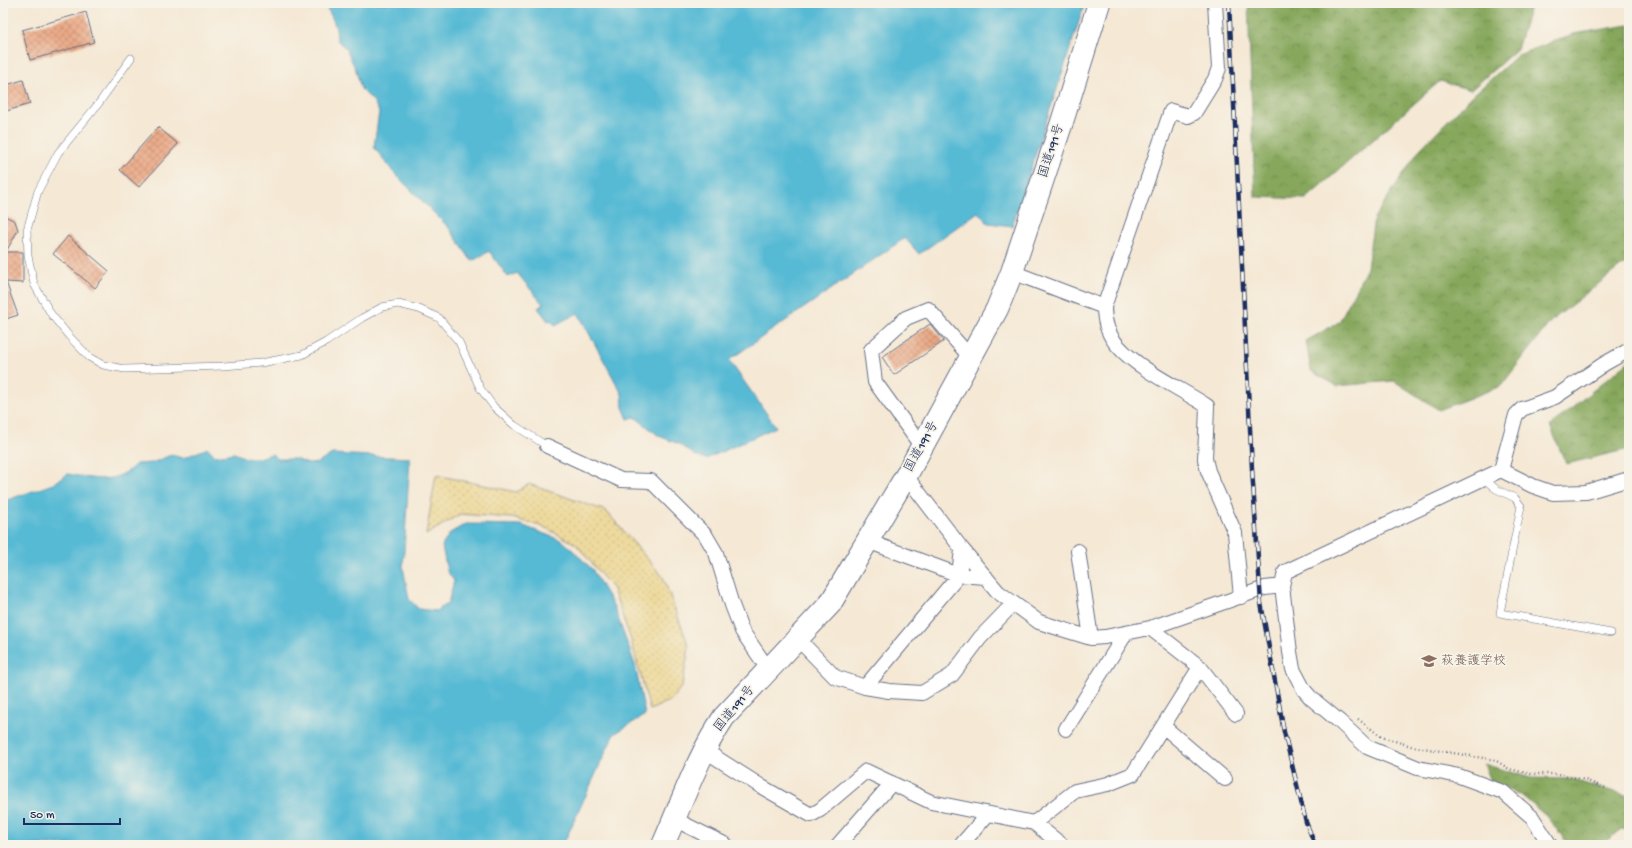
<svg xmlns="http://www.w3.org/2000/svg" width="1632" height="848" viewBox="0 0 1632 848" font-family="'Gochi Hand','Klee One',sans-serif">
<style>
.forest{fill:url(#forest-crowns);stroke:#506b5c}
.sand{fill:url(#sand-dots);stroke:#84847e}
.water{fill:#56bad4;stroke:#387499}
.building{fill:url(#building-cross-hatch)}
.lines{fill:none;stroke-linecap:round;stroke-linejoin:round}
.service-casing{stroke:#677087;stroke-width:8}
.minor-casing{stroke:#677087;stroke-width:16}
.trunk-casing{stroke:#677087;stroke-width:24}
.path{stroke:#677087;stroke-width:2.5;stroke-dasharray:1 3;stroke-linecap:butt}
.service{stroke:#fff;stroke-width:7}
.minor{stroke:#fff;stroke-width:14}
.trunk{stroke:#fff;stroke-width:22}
.rail-casing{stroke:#1b2f5e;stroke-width:4.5}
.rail{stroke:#f7f3e8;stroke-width:3;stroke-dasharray:9;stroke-linecap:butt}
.labels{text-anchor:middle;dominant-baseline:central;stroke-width:3.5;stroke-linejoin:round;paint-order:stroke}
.street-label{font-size:13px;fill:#1b2f5e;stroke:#f7f3e8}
.education-label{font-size:13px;fill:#785e54;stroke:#f7f3e8;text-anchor:start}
</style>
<defs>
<pattern id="forest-crowns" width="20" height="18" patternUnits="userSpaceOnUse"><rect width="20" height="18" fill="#86a75b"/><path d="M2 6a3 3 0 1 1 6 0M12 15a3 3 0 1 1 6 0" fill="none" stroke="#6d884e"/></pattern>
<pattern id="sand-dots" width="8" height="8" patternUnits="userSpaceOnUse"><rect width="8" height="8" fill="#eeda9e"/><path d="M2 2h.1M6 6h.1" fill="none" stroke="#ccbb8a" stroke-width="1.8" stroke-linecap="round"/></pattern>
<pattern id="building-cross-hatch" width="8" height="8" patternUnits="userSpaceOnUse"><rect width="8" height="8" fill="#eba884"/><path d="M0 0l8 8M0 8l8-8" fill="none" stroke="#be896f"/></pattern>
</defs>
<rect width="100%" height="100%" fill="#f7f3e8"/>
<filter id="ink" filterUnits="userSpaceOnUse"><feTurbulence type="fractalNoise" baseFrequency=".025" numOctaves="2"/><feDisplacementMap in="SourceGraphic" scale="8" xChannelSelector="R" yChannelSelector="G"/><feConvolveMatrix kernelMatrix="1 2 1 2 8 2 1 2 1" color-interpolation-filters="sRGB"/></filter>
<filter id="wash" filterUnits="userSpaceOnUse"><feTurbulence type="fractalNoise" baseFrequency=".012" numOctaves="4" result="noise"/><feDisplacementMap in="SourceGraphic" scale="16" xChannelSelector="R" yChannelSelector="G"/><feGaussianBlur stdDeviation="0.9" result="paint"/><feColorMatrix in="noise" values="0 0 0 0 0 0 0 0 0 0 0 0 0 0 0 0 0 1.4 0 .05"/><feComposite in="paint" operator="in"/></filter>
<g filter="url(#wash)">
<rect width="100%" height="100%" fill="#f5e8d4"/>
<path class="forest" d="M1248 3H1534L1530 7 1517 49 1471 90 1440 81 1306 199 1255 197Z
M1629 25V264L1621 266 1551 321 1501 386 1439 410 1394 381 1337 386 1311 371 1306 341 1339 322 1367 268 1374 218 1420 149 1473 95 1518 55 1573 34Z
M1629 361V449L1566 464 1550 426Z
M1484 764 1531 778 1569 779 1629 796V830L1621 829 1601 845H1569L1546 816 1521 795 1491 781Z"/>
<path class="sand" d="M436 475 516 492 529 484 606 511 663 577 689 647 682 686 671 700 650 710 631 640 613 589 576 544 544 527 512 518 460 514 426 535Z"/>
<path class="water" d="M323 3H1085L1012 226 988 223 978 212 919 254 905 238 729 360 776 427 706 459 696 456 679 444 659 436 635 417 628 419 623 407 622 394 578 313 555 325 551 320 548 321 538 308 543 304 517 273 508 277 489 251 476 259 471 260 449 228 394 173 374 147 379 112 374 102 361 89 356 70 346 49 337 40C337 26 332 15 323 3Z
M208 448 215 456 234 453 246 458H258L272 454 278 459H296L308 464 318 463 332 454 410 458 403 567 409 599 419 609 436 611 448 603 454 581 447 571 442 546 450 533 466 524 521 525 563 541 592 569 614 607 635 665 645 715 614 734 563 845H3V500H7L53 484 68 474C94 479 116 485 136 464L152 463 171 455 183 458Z"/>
<g id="blocks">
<path class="building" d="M86 12 94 42 30 60 22 30Z
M23 80 30 104 3 112V86Z
M158 127 178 144 139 187 120 170Z
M3 215 15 221 18 230 6 252H23V283L6 282 18 315 3 320Z
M68 236 109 271 95 288 53 254Z
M930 324 944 341 894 375 882 357Z"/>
</g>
</g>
<g filter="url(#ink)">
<use href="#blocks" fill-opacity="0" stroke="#677087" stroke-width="1"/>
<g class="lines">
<g class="service-casing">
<path id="service" d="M131 58 99 103 58 153 38 191 27 230 28 256 34 284 51 314 68 335 89 357 103 365 125 369 223 366 261 363 302 355 326 342 362 318 382 307 398 304 419 309 439 318 459 342 480 388 494 407 514 425 547 446
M1484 479 1496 489 1515 498 1521 506 1500 613 1611 633"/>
</g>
<g class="minor-casing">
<path id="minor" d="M1012 272 1104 307C1104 321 1108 335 1118 346 1138 369 1181 389 1207 406L1205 459 1208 471 1235 533 1241 597
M1104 307 1171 111 1188 116 1194 113 1215 79 1219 68 1215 3
M547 446 621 480 651 481 706 536 716 553 732 605 742 631 768 669
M922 447 875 382 871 350 906 318 928 309 971 358
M1501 470 1533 486 1553 493 1586 492 1629 479
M906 476 962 549 998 592 1039 622 1091 638 1105 637 1150 628 1265 588 1282 586
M867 541 959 575 962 549
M1078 551 1091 638
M798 639 835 677 865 687 889 691 922 693 952 675 980 638 1013 604
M1200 667 1236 714
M865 687 959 575 986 577
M1163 726 1225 779
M1066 729 1126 633
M704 750 762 787 811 815 820 810 866 771 931 802 1034 823 1062 845
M674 819 726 845
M1034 823 1075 791 1108 784 1133 774 1200 667 1150 628
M838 845 892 783
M961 845 988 814
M1550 845 1532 817 1503 792 1459 776 1418 768 1367 747 1340 722 1311 698 1304 690 1293 669 1290 652 1282 586 1285 572 1501 470 1516 415 1522 409 1555 397 1604 364 1629 350"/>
</g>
<g class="trunk-casing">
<path id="trunk" d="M663 845C682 802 698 756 724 717L830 604 906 476 997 309 1012 272 1062 122 1099 3"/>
</g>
<path class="path" d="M1358 719 1382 737 1411 746 1495 760 1509 769 1531 774H1558L1585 780 1605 788"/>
<use href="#service" class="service"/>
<use href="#minor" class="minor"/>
<use href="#trunk" class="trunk"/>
<g class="rail-casing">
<path id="rail" d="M1229 3 1252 469 1261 603 1284 732 1306 822 1315 845"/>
</g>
<use href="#rail" class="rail"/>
</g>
</g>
<defs>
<g id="school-bare" transform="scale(1.2)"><path d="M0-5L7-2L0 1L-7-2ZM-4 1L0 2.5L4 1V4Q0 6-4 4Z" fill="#8d6e63" stroke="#f7f3e8" stroke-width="2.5" paint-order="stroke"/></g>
</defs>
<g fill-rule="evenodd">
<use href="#school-bare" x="1429" y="661"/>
</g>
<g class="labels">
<g class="street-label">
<text transform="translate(1052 151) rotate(-72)">国道191号</text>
<text transform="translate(922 447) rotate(-61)">国道191号</text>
<text transform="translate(735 709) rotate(-51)">国道191号</text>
</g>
<g class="education-label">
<text x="1441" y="661">萩養護学校</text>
</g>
</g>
<rect width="1632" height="848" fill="none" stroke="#f7f3e8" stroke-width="16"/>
<path d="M24 818v6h96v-6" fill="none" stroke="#1b2f5e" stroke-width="2"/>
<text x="30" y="818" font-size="12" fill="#1b2f5e" stroke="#f7f3e8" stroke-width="3" paint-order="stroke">50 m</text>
</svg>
